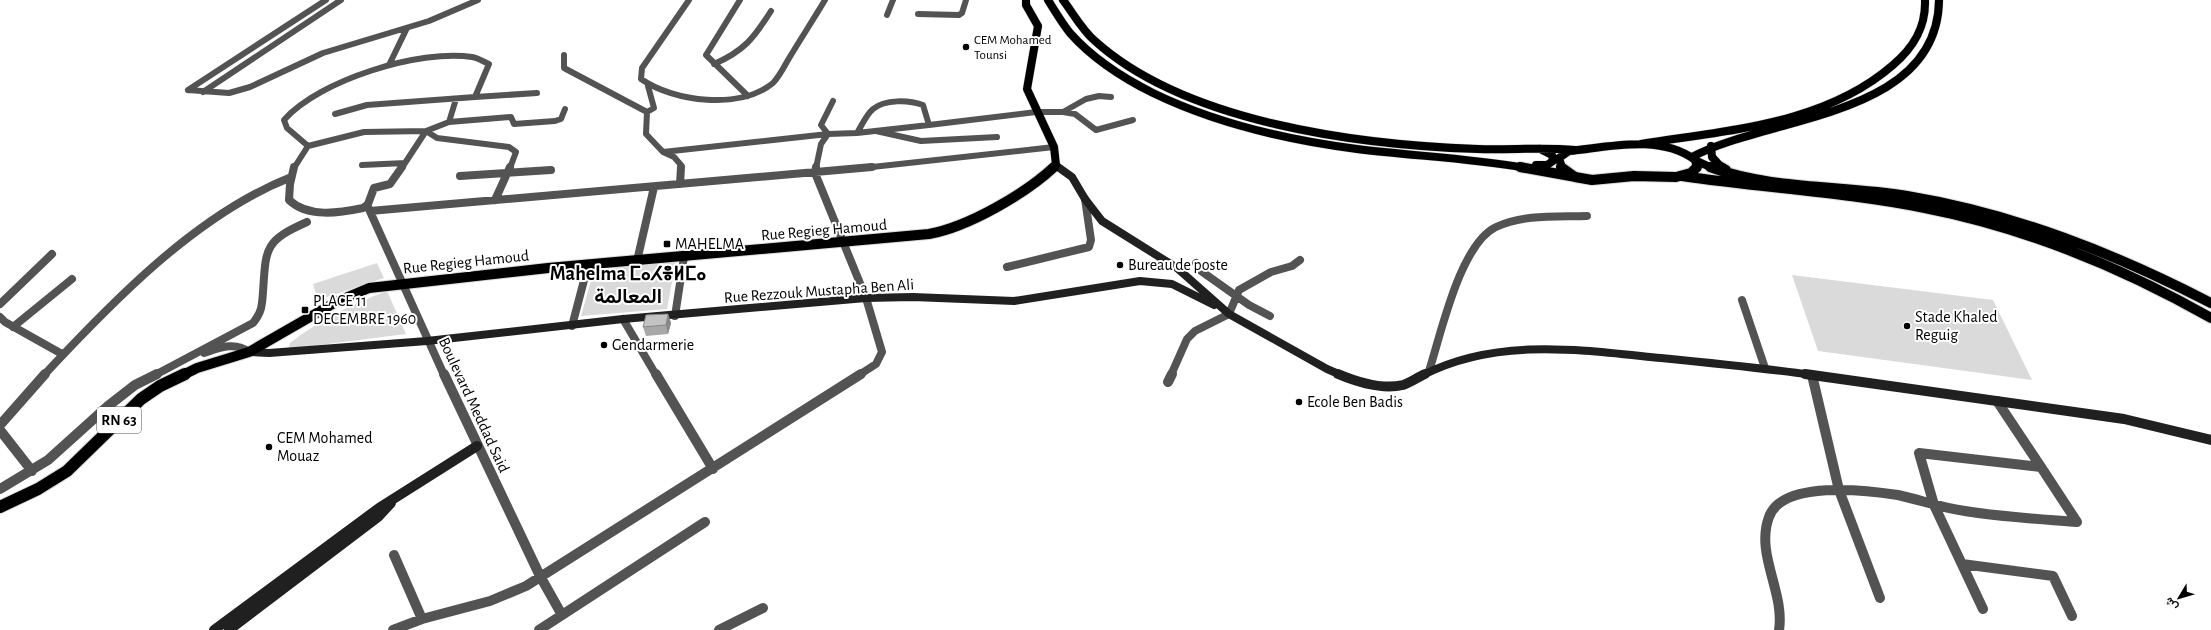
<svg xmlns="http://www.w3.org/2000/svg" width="2211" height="630" viewBox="0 0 2211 630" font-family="'Alegreya Sans',Vazirmatn,'Noto Sans Tifinagh',sans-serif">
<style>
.green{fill:#dadada}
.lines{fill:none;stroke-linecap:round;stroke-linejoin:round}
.primary-far2-casing{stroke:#dbdbdb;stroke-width:9}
.primary-far1-casing{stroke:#dbdbdb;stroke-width:12}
.primary-casing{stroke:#dbdbdb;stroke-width:14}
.street-far2{stroke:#535353;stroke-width:6}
.street-far1{stroke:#535353;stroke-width:8}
.street{stroke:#535353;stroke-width:10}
.secondary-far2{stroke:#202020;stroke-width:6}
.secondary-far1{stroke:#202020;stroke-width:8}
.secondary{stroke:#202020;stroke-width:10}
.primary-far2{stroke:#000;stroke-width:8}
.primary-far1{stroke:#000;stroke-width:10}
.primary{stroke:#000;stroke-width:12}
.wall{fill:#a8a8a8}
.shaded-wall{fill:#888}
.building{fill:#c3c3c3;stroke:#888}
.poi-dot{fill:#000;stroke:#fff;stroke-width:1.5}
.labels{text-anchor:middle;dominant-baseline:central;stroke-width:4;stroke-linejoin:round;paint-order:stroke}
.far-poi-label{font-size:13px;fill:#000;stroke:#fff;text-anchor:start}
.shield{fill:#fff;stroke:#4c4c4c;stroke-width:1}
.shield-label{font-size:15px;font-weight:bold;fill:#000}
.street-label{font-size:16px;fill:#000;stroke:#fff}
.poi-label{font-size:16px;fill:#000;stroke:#fff;text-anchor:start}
.district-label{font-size:20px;font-weight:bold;fill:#000;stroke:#fff}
</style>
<rect width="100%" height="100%" fill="#fff"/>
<path class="green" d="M676 260 667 309 581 316 595 267Z
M377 263 384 278 318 300 313 284Z
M1792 275 1993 300 2032 380 1818 351Z
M387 291 406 334 288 349 290 343C320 320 351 304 387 291Z"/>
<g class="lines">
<g class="primary-far2-casing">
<path id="primary-far2" d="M1026 0V5L1038 26 1027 89 1054 147 1056 165 1053 168
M1048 0C1055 11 1062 23 1070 33 1092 58 1123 78 1153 93 1217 124 1287 140 1357 149 1413 156 1470 158 1526 168
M1063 0C1073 13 1082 30 1095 41 1186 123 1359 145 1478 149 1511 150 1543 147 1575 150
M1641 144C1727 130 1824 125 1893 65 1913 48 1926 28 1925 0
M1711 146 1712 157 1722 168
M1692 157C1767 116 1938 118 1939 0
M1695 160 1712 168
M1536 165H1547L1553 161 1552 155 1540 149
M1562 168 1559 158 1569 151C1609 147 1660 134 1695 160L1697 168"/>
</g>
<g class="primary-far1-casing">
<path id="primary-far1" d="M1520 167 1576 177
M1561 167 1575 177 1592 180 1634 176 1676 177 1691 173 1697 167
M1710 167C1772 190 1842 185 1907 196 2015 214 2114 253 2211 303
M1721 167 1726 170
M1682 176C1763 188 1845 192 1925 208 2027 228 2121 267 2211 318
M183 375 197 368 249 352 336 302 369 288 548 268 929 234C968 227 1025 194 1054 167"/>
</g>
<g class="primary-casing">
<path id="primary" d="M0 507 38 489 67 471 141 399 160 386 185 374"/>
</g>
<path class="street-far2" d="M689 0 642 68 641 79C674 102 740 110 773 83 779 77 784 67 788 60 800 40 813 20 825 0
M740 0 706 55 748 96
M918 14 959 15 962 13 966 0
M887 15 893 0
M564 55V68L647 112 646 134 663 152 828 134 857 133C862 125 866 115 873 109 885 99 909 100 923 105L929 125 1036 112H1063L1086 99 1099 96 1111 97
M714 64C744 51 754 38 771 11
M389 65 407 28
M188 90 229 93 250 87 323 53 429 21 478 0
M188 90 326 0
M203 92 341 0
M475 97 537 93
M647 112 654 108 648 86
M1063 112 1075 114 1096 130 1133 120
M449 122 511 117 514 124 555 121 561 119 565 109
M876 131 921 141 997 137
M857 133 929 125
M308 146 364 132 426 131 437 138 509 147 516 152 510 168
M663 152 674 157 681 165V168
M362 165 405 163 426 131 449 122 456 99
M294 168 308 146 287 128 284 120C319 80 420 49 472 57 478 58 484 62 489 64L475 97 367 105 335 114
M402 168 405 163
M816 168 821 144 828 134 821 125 833 101
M863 168 1054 147"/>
<path class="street-far1" d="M294 167 290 184 289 200C308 218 339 213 363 208L368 204 374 188 390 184 402 167
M816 167 815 173 866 298 882 352 876 364 859 375
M460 176 551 170
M680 184 681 167
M495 200 510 167
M368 207 444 375
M370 211 872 167
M637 261 654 187
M1196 263 1201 271 1249 305 1270 316
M1007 267 1089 247 1091 240 1085 199
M1742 300 1765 368
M0 304 52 254
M675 316 684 257
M0 317 5 322 62 354
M623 319 656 375
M572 326 588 265
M13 327 72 279
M204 353C219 348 235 341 249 352
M1429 371C1441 334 1460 244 1496 227 1524 214 1557 217 1587 216
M44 375C112 302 196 215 289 178
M155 375 253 323C262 312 262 305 263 292 266 248 264 241 307 222
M1171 375 1187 339 1195 331 1229 314 1239 290 1271 272 1292 266 1300 260"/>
<path class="street" d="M444 374 540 576 562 615
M656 374 713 469
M1812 375 1839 490 1880 598
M1168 382 1172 374
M0 425 45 374
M0 430 32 471
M2041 467 2077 522
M0 489 48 460 108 406 135 385 157 374
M394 555 422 619
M1962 564 2053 576 2072 616
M1983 609 1934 505 1919 453 2041 467 1997 401
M393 630 422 619 490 601 526 586 861 374
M539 630 705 522
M719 630 763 608
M1779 630C1785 592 1755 554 1769 517 1782 480 1866 490 1898 495 1921 500 1942 508 1965 511 2002 517 2040 519 2077 522"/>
<path class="secondary-far2" d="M1056 165 1060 168"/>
<path class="secondary-far1" d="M1058 167 1072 177 1085 199 1102 221 1177 268 1229 314 1327 369 1341 375
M249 352 269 353 427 341 623 319 866 298 913 297 1014 301 1140 281 1172 284 1214 305
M1423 375C1497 337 1581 350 1661 358 1712 363 1762 368 1812 375"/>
<path class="secondary" d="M1338 374C1357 382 1382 390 1403 385 1410 383 1418 377 1425 374
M1805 374 2124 419 2211 440
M214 630 379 508 477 446
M229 630 378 517 391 503"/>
<use href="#primary-far2" class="primary-far2"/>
<use href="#primary-far1" class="primary-far1"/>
<use href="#primary" class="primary"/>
</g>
<path class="wall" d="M668 314 671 323 668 334 646 336 643 327Z"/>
<path class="shaded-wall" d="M668 314 671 323 668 334 666 325Z"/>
<path class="building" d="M668 314 666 325 643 327 646 315Z"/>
<g class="poi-dot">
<circle cx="966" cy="47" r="4"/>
<rect x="663" y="240" width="8" height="8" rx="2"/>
<circle cx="1120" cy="265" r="4"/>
<rect x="301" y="306" width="8" height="8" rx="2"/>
<circle cx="1907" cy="326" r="4"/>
<circle cx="604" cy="345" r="4"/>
<circle cx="1299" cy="402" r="4"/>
<circle cx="269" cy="447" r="4"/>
</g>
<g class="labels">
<g class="far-poi-label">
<text x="974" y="40">CEM Mohamed<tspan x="974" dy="15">Tounsi</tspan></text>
</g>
<rect class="shield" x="97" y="407" width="44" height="26" rx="3"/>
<g class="shield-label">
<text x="119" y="420">RN 63</text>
</g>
<g class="street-label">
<text transform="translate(824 230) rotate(-5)">Rue Regieg Hamoud</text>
<text transform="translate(466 262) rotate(-6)">Rue Regieg Hamoud</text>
<text transform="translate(819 291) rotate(-4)">Rue Rezzouk Mustapha Ben Ali</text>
<text transform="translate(474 405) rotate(65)">Boulevard Meddad Said</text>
</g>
<g class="poi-label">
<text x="675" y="244">MAHELMA</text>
<text x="1128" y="265">Bureau de poste</text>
<text x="313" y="301">PLACE 11<tspan x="313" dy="18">DECEMBRE 1960</tspan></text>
<text x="1915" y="317">Stade Khaled<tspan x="1915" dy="18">Reguig</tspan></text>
<text x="612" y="345">Gendarmerie</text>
<text x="1307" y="402">Ecole Ben Badis</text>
<text x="277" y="438">CEM Mohamed<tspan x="277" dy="18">Mouaz</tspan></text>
</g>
<g class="district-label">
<text x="628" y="274">Mahelma ⵎⴰⵃⴻⵍⵎⴰ<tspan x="628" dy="23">المعالمة</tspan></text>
</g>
</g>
<g transform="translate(2179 598) rotate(232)" stroke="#ffffff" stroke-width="3" paint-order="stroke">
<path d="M0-3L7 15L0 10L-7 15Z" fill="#000000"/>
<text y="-6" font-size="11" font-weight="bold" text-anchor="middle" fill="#000000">ش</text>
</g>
</svg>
